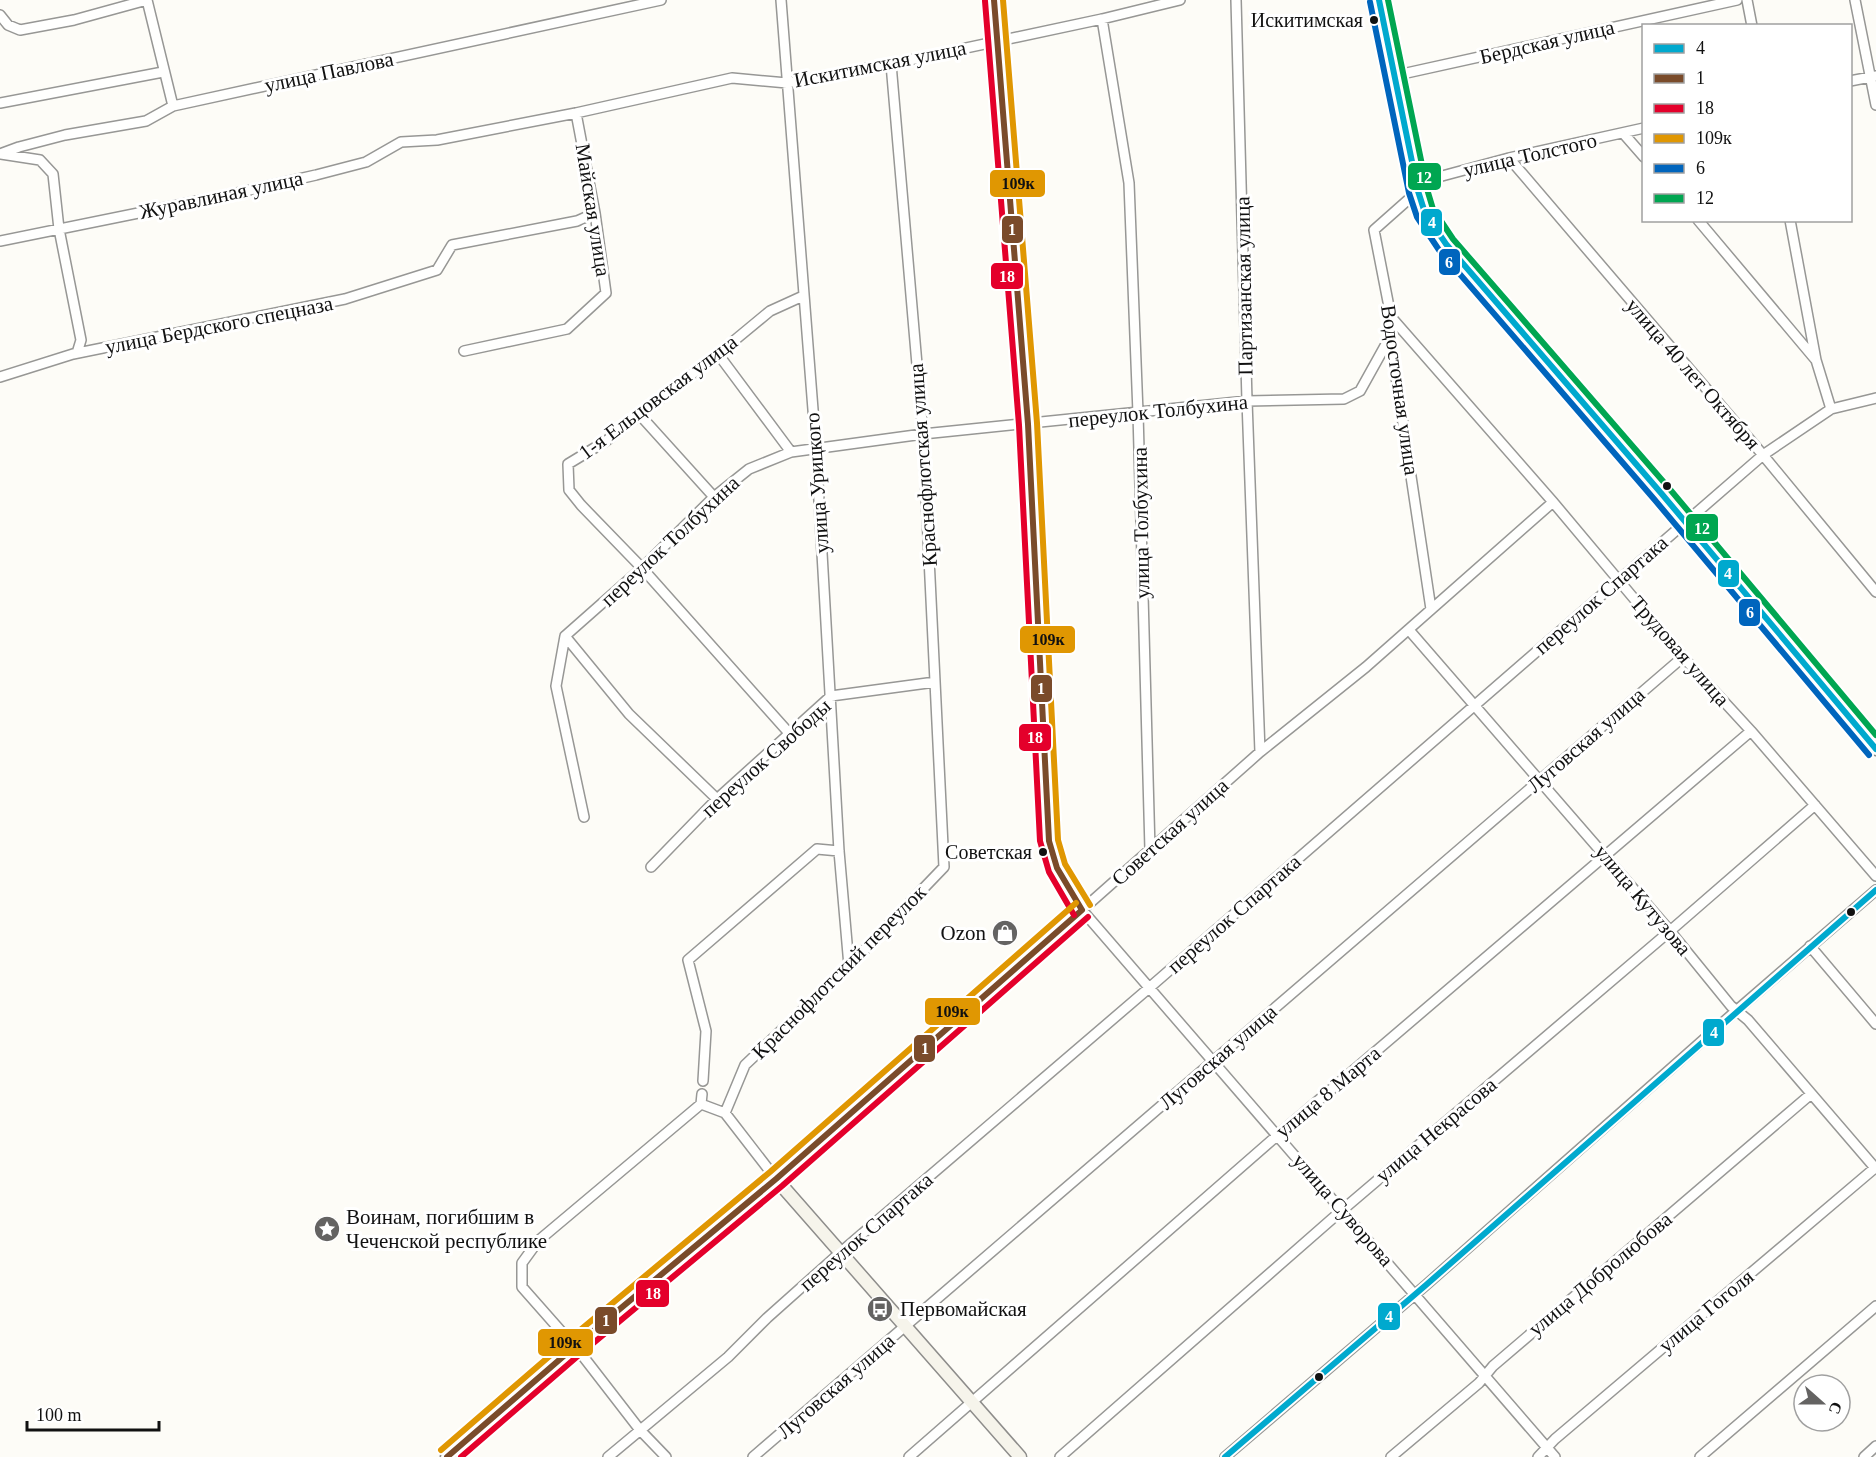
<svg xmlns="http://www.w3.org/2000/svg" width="1876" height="1457" viewBox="0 0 1876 1457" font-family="'Times New Roman',serif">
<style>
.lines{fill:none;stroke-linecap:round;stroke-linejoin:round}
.street-casing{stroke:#979795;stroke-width:12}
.secondary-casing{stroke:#8e8d8b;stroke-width:15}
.street{stroke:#fffffe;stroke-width:9}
.secondary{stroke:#f6f4eb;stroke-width:12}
.bus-1-casing{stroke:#fff;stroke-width:10}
.bus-2-casing{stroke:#fff;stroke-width:10}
.bus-3-casing{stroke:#fff;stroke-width:10}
.bus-4-casing{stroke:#fff;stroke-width:10}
.bus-5-casing{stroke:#fff;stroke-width:10}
.bus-6-casing{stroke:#fff;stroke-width:10}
.bus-1{stroke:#00a9ce;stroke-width:6}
.bus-2{stroke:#7a4b2a;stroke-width:6}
.bus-3{stroke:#e4002b;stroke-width:6}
.bus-4{stroke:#e09702;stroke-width:6}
.bus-5{stroke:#0065bd;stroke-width:6}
.bus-6{stroke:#00a651;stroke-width:6}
.bus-dot{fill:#111;stroke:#fff;stroke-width:2}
.labels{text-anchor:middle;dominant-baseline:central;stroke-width:6;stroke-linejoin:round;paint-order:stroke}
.bus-label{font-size:20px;fill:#111;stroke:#fff;text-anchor:end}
.street-label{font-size:21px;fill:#111;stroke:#fff}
.poi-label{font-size:21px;fill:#111;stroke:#fff;text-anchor:start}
.line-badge{stroke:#fff;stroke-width:2}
.badge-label{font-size:16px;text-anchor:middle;font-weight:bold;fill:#fff}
.pale-badge-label{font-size:16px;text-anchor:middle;font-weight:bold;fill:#111}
</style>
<rect width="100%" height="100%" fill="#fdfcf7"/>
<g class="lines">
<g class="street-casing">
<path id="street" d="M147 0 173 106
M781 0 816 448 839 851 849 966
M1236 0 1247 401 1260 752
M1747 0 1752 26
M1855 0 1876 105
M0 15 8 25 20 30 74 20 147 0
M1102 19 1129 183 1138 413 1150 850
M1393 76 1737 0
M1850 81 1876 76
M0 103 163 72
M1623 133 1644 157
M0 154 19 147 65 135 146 121 173 106 661 0
M1 154 40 160 53 174 59 229 81 340 77 353
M1509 158 1763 455 1876 592
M1416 183 1509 158 1644 128
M1418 191 1374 230 1391 317 1390 337 1431 609
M1698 220 1815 359
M1790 220 1816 360 1831 409
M0 241 232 194 316 175 366 162 401 142 437 140 576 113 732 78 787 83 891 64 1102 19 1180 0
M1391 317 1553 502 1683 657 1751 731 1876 876
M464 351 567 329 606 293 595 213 576 113
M718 354 791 452
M0 377 73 354 345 299 437 270 452 245 577 221 595 213
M639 414 714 497
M1553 502 1366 667 1260 752 1082 910 1555 1457
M1409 630 1670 931 1731 1006 1748 1020 1876 1169
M565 636 642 568 714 497 749 469 791 452 923 434 1247 401 1344 399 1360 391 1390 337
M565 636 629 714 717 799
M565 636 556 686 584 817
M789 733 642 568 581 505 569 490 568 464 606 441 718 354 770 311 803 296
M651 867 717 799 831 696 935 682
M1810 946 1876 1024
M703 1081 706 1031 688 960 817 849 839 851
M702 1094 701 1104 725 1113 776 1179
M725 1113 745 1065 849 966 944 867 923 434 891 64
M608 1457 728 1357 767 1318 841 1252 1149 988 1763 455 1831 409 1876 398
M666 1457 640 1430 582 1355 522 1287V1263L538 1241 701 1104
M753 1457 1683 657
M909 1457 1272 1140 1751 731
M1060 1457 1333 1218 1670 931 1815 805
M1225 1457 1426 1285 1736 1011 1876 890
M1391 1457 1479 1383 1493 1366 1811 1094
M1538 1457 1555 1439 1876 1167
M1700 1457 1876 1306
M1864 1457 1876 1446"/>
</g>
<g class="secondary-casing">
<path id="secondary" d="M1379 0 1393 76 1418 191 1425 213 1446 244 1661 493 1876 749
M776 1179 1020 1457
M447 1457 573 1348 776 1179 1082 910C1069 889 1051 866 1049 841L1028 424 994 0"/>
</g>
<use href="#street" class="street"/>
<use href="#secondary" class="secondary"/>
<g class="bus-1-casing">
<path id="bus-1" d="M1379 0 1418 191 1425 213 1446 244 1661 493 1876 749
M1225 1457 1426 1285 1876 890"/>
</g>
<g class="bus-2-casing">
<path id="bus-2" d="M994 0 1028 424 1049 841 1057 868 1082 910
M447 1457 573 1348 776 1179 1082 910"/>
</g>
<g class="bus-3-casing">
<path id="bus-3" d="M985 1 1019 425 1040 841 1049 872 1074 915
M461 1457 579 1355 782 1186 1088 917"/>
</g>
<g class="bus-4-casing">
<path id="bus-4" d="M1003 0 1037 423 1058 840 1065 864 1090 905
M441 1450 567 1341 770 1172 1076 903"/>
</g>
<g class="bus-5-casing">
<path id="bus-5" d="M1370 2 1409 193 1417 217 1439 250 1654 499 1869 755"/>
</g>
<g class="bus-6-casing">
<path id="bus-6" d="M1388 0 1427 189 1433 209 1453 239 1668 487 1876 735"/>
</g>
<use href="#bus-1" class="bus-1"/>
<use href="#bus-2" class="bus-2"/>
<use href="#bus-3" class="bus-3"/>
<use href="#bus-4" class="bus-4"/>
<use href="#bus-5" class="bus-5"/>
<use href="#bus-6" class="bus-6"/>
</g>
<defs>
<g id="shop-disc" transform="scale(1.35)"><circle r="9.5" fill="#646362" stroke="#fff"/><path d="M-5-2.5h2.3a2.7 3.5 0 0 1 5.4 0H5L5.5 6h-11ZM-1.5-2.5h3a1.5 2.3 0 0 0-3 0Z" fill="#fff"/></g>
<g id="sight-disc" transform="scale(1.35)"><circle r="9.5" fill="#646362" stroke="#fff"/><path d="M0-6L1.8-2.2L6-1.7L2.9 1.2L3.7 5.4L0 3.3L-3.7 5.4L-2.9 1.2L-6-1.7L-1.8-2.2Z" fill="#fff"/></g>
<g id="bus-disc" transform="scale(1.35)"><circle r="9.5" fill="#646362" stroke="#fff"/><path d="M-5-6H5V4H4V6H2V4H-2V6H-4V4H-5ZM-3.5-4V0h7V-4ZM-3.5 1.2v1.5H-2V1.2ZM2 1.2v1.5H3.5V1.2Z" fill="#fff"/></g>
</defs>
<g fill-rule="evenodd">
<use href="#shop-disc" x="1005" y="933"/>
<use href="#sight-disc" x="327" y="1229"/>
<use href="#bus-disc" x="880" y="1309"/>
</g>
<g class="bus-dot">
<circle cx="1374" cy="20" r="5"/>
<circle cx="1667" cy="486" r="5"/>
<circle cx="1043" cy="852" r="5"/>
<circle cx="1851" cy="912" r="5"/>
<circle cx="1319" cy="1377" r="5"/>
</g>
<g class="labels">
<g class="bus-label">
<text x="1363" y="20">Искитимская</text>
<text x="1032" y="852">Советская</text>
</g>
<g class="street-label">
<text transform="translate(1547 42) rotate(-13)">Бердская улица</text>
<text transform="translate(880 64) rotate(-11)">Искитимская улица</text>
<text transform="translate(329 72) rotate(-12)">улица Павлова</text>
<text transform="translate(1530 155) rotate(-13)">улица Толстого</text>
<text transform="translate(221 195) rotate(-12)">Журавлиная улица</text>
<text transform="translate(593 210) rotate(81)">Майская улица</text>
<text transform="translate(1244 286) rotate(-91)">Партизанская улица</text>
<text transform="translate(219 325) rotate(-11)">улица Бердского спецназа</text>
<text transform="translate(1693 374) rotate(49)">улица 40 лет Октября</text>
<text transform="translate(1400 390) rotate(82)">Водосточная улица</text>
<text transform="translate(658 397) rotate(-37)">1-я Ельцовская улица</text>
<text transform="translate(1158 411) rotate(-6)">переулок Толбухина</text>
<text transform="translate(923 465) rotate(-94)">Краснофлотская улица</text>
<text transform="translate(817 483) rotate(-94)">улица Урицкого</text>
<text transform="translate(1141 523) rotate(-91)">улица Толбухина</text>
<text transform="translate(670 541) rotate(-43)">переулок Толбухина</text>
<text transform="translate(1601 595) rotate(-41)">переулок Спартака</text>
<text transform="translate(1680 651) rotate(49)">Трудовая улица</text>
<text transform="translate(1586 740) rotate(-41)">Луговская улица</text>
<text transform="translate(766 758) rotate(-42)">переулок Свободы</text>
<text transform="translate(1170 832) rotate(-42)">Советская улица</text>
<text transform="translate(1643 900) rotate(50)">улица Кутузова</text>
<text transform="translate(1234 914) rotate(-41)">переулок Спартака</text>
<text transform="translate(839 972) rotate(-45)">Краснофлотский переулок</text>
<text transform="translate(1218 1057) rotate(-41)">Луговская улица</text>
<text transform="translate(1328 1092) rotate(-40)">улица 8 Марта</text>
<text transform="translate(1436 1130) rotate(-40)">улица Некрасова</text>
<text transform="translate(1343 1210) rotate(49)">улица Суворова</text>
<text transform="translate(866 1232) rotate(-41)">переулок Спартака</text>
<text transform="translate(1600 1274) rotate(-40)">улица Добролюбова</text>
<text transform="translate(1706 1311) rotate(-40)">улица Гоголя</text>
<text transform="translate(836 1386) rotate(-41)">Луговская улица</text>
</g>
<g class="poi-label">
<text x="986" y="933" text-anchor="end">Ozon</text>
<text x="346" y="1217">Воинам, погибшим в<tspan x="346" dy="24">Чеченской республике</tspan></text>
<text x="900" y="1309">Первомайская</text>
</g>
</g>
<g class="line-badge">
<rect x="1407" y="162" width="35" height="29" rx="6" fill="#00a651"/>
<rect x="989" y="169" width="57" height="29" rx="6" fill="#e09702"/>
<rect x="1420" y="208" width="23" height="29" rx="6" fill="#00a9ce"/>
<rect x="1001" y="215" width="23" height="29" rx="6" fill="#7a4b2a"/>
<rect x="1438" y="248" width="23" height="28" rx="6" fill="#0065bd"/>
<rect x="990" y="262" width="34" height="28" rx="6" fill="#e4002b"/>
<rect x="1685" y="513" width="34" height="29" rx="6" fill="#00a651"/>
<rect x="1717" y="559" width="23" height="29" rx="6" fill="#00a9ce"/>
<rect x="1738" y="598" width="23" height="29" rx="6" fill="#0065bd"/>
<rect x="1019" y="625" width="57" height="29" rx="6" fill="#e09702"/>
<rect x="1030" y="674" width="23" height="29" rx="6" fill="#7a4b2a"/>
<rect x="1018" y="723" width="34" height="29" rx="6" fill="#e4002b"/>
<rect x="924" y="997" width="57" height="29" rx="6" fill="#e09702"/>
<rect x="1702" y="1018" width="23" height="29" rx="6" fill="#00a9ce"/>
<rect x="913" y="1034" width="23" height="29" rx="6" fill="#7a4b2a"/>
<rect x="635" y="1279" width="35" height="29" rx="6" fill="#e4002b"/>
<rect x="1377" y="1302" width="24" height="29" rx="6" fill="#00a9ce"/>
<rect x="594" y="1306" width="24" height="29" rx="6" fill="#7a4b2a"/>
<rect x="537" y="1328" width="57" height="29" rx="6" fill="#e09702"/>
</g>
<g class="badge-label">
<text x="1424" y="183">12</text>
<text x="1432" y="228">4</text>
<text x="1012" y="235">1</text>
<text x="1449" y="268">6</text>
<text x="1007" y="282">18</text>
<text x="1702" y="534">12</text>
<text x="1728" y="579">4</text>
<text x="1750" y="618">6</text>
<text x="1041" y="694">1</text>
<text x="1035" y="743">18</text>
<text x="1714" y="1038">4</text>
<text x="925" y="1054">1</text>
<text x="653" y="1299">18</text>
<text x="1389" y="1322">4</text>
<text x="606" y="1326">1</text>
</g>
<g class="pale-badge-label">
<text x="1018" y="189">109к</text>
<text x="1048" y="645">109к</text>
<text x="952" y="1017">109к</text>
<text x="565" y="1348">109к</text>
</g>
<rect x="1642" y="24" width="210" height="198" fill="#ffffff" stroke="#a0a0a0" stroke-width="1.5"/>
<rect x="1654" y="44" width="30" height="9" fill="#00a9ce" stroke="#a0a0a0" stroke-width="1.5"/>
<text x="1696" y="54" font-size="18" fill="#111111">4</text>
<rect x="1654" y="74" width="30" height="9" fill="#7a4b2a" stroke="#a0a0a0" stroke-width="1.5"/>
<text x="1696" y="84" font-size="18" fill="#111111">1</text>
<rect x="1654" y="104" width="30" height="9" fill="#e4002b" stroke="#a0a0a0" stroke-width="1.5"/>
<text x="1696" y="114" font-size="18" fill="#111111">18</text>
<rect x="1654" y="134" width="30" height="9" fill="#e09702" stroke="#a0a0a0" stroke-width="1.5"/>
<text x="1696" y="144" font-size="18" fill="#111111">109к</text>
<rect x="1654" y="164" width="30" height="9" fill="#0065bd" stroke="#a0a0a0" stroke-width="1.5"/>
<text x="1696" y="174" font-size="18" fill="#111111">6</text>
<rect x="1654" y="194" width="30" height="9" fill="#00a651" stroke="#a0a0a0" stroke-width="1.5"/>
<text x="1696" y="204" font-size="18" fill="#111111">12</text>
<g transform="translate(1822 1403) rotate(111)"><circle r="28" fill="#ffffff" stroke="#a0a0a0" stroke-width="1.5"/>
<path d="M0-4.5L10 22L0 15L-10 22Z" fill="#646362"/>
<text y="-9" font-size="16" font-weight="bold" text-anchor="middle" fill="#111111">С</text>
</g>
<path d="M27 1421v9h132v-9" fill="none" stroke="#111111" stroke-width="3"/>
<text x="36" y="1421" font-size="18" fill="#111111" stroke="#ffffff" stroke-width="4.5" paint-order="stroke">100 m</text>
</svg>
